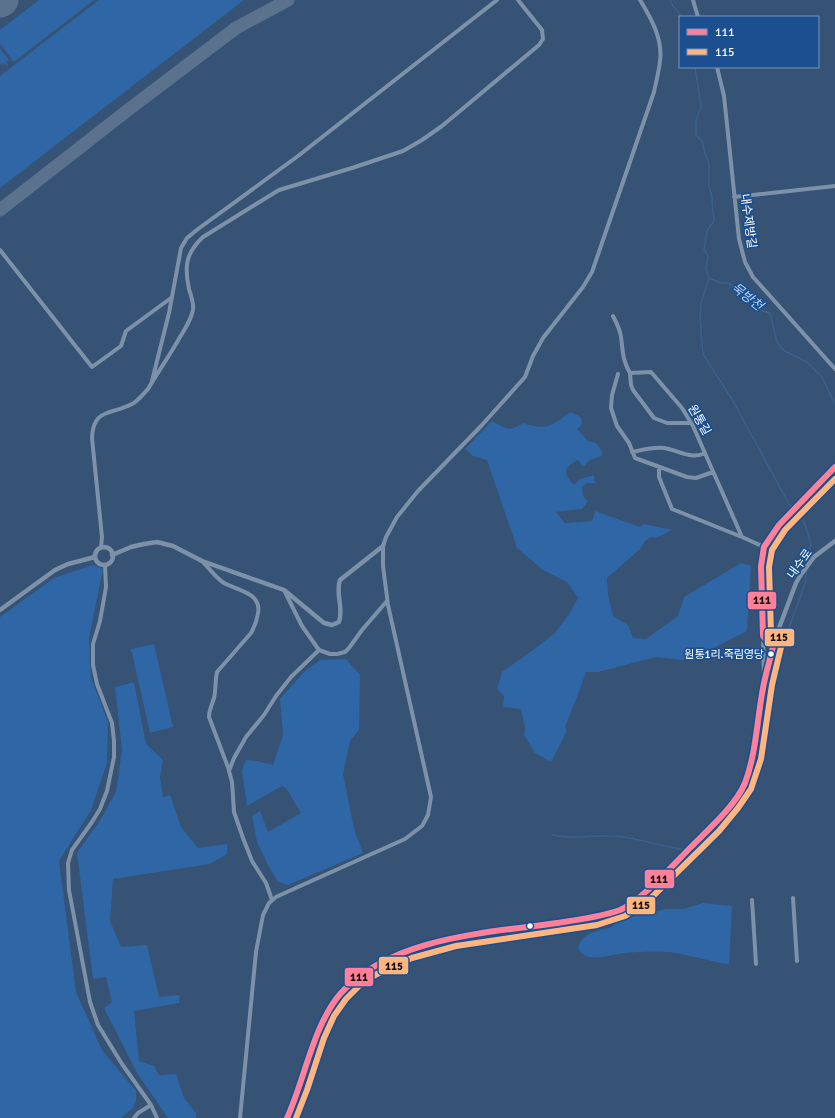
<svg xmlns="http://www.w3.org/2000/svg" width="835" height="1118" viewBox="0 0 835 1118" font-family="Signika,'Noto Sans KR',sans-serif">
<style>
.green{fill:#2f66a5}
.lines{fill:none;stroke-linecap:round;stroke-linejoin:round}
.stream{stroke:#3b618d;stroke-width:1.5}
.taxiway{stroke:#5a728e;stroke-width:13}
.runway{stroke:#5a728e;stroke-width:33}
.minor{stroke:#7d92a8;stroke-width:4}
.tertiary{stroke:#7d92a8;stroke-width:4.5}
.bus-1-casing{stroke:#1b4f8f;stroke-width:9}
.bus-2-casing{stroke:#1b4f8f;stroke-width:9}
.bus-1{stroke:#ff8098;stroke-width:6}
.bus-2{stroke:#ffb580;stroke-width:6}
.bus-dot{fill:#fff;stroke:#1b4f8f;stroke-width:1.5}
.labels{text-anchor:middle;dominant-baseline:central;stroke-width:3.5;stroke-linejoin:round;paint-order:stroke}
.bus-label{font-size:11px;fill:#fff;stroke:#1b4f8f;text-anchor:end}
.street-label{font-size:12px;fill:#fff;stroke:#1b4f8f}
.water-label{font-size:13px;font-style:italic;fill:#b5d3f5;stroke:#1b4f8f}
.line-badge{stroke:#1b4f8f;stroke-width:1.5}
.pale-badge-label{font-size:11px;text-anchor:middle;font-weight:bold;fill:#111}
</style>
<rect width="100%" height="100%" fill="#365274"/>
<path class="green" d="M39 0H94L14 62 0 44V30Z
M99 0H244L0 188V76Z
M0 48 9 60 6 62 8 65 7 66 4 63 1 65 0 63Z
M571 412 581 417 582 424 577 429 588 441 596 443 603 452 601 456 590 460 583 467 578 460C563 468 563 473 574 485L580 479 594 475 595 483H586L582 487 583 496 588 501 582 509 556 512 565 523 592 521 595 511 640 527 644 524 672 530 656 538 651 537 645 541 640 549 607 578 608 595 613 616 628 625 633 638 646 639 678 616 684 597 741 563 751 566 747 631 704 653 692 661 656 657 598 672H586L579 692 565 727 567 731 551 762 535 753 524 735 525 728 521 709 503 707 504 696 497 689 502 672 533 650 555 633 569 614 578 598 567 582 543 570 517 548 487 460 473 456 465 449 492 421C507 429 508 432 523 423 548 431 550 426 571 412Z
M93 565 103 569 89 638 91 678 108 722 107 763 91 810 59 861 76 992 102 1050 136 1091V1101L133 1108 121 1118H0V617L54 578Z
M154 644 173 727 150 733 131 649Z
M346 659 360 675 359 730 350 741 343 774 354 829 363 853 288 885 278 882 268 865 257 842 252 816 260 811 268 832 301 813 286 788 282 786 247 806 242 771 246 760 257 761 273 765 283 735 280 699 303 673 320 660Z
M134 682 146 744 163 760 160 777 163 797 170 795 181 827 198 848 227 844V854L210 864 113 879 110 921 121 947 147 945 159 997 180 995 179 1003 134 1011 139 1061 154 1066 159 1075 176 1074 184 1098 196 1113V1118H168L137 1073 104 1008 112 1002 106 977 93 979 77 853 101 819 116 792 122 750 115 687Z
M703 903 732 906 729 965C711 961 693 956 675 953 664 951 637 952 626 953 611 954 586 965 578 948 582 932 598 931 612 927L617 920 666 909H683Z"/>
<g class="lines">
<path class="stream" d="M670 0 673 6 682 17
M695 67 701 107 696 120V135L702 141 705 154 709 163V187L712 196V204L714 221 707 231 704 249C710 258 708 258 706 268 706 271 708 275 709 278L721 283H728L741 291 744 298 753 301 760 310 770 313 777 342 783 350 807 362 822 377 835 404
M709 278 701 303 700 319 703 354 733 401 789 504 805 524 811 544 808 561
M553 835C573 840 589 835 609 836 635 836 660 847 686 850
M689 850H696L747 800 755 784 760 764 774 668 805 584 807 569"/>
<path class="taxiway" d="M0 210 128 110 236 28 288 0"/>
<path class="runway" d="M0 1 2 0"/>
<path class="minor" d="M693 0 698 17
M717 67 724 96 739 239 745 262 753 277 835 369
M734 197 835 186
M0 250 92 367 121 346 126 331 171 298
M613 316C616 322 620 329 621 337 623 351 622 359 630 373L651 372 682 408 693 426 742 537 764 547
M630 373 631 385 633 390 654 418 667 423H692
M618 374 612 395 611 408 617 426 629 443 635 458 687 477 696 478 713 472
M152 381 169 313 181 248 187 238 198 229 298 156 497 0
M632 452C642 450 654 447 664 448 678 450 691 460 705 453
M659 467V477L672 509 742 537
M101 548 102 537 92 438C93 408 111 415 132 404 138 401 143 394 148 389 158 372 170 355 180 337 185 329 191 320 193 310 194 303 191 296 189 289 184 266 186 253 203 237L279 190 352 168 403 151 422 140 442 126 539 45 543 39 542 30 518 0
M202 561C209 568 216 578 224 583 237 590 262 593 258 613 257 620 255 626 251 633L217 672C215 681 216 690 214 698 212 705 209 710 209 717L229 770
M105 565 106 587 100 621 93 644V665L97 684 112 723 114 741V757L107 791 100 809 92 822 72 850 68 863 69 890 90 1002 98 1025 122 1064 151 1105 138 1113 134 1118
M285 592 302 626 319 650 330 654H337L345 652 349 648 362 630 387 601
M763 637 764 678
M774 642 767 641 763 636 761 566 764 547 779 525 835 467
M793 898 797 961
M272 900 266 883 252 861 243 838 234 812 232 782 229 771 234 758 246 737 264 715 276 696 291 677 319 650
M752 900 756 964
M151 1105 157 1118
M240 1118 256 952 263 915 269 903 276 897 298 887 405 839 422 826 428 815 431 797 388 605 383 566V546L386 537 397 517 418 491 482 425 525 377 533 356 543 338 583 287 592 272 654 92C656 82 659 71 660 61 663 39 651 18 640 0"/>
<path class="tertiary" d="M95 556a9 9 0 1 1 18 0a9 9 0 1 1-18 0Z
M112 555 131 547 144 544 157 542 173 546 202 561 284 590 324 623 332 625 339 622C344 607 335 594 340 580L383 546
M0 610 55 570 68 564 95 557
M287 1118C300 1092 307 1063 317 1035 341 969 391 954 454 938L596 917 622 909 642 895 713 825 732 803 739 794 747 778 753 757 764 683 769 660 779 628 796 583 800 576 814 557 835 541"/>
<g class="bus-1-casing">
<path id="bus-1" d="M287 1118C305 1079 313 1025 341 993 392 937 487 933 557 923 578 920 600 917 620 910 641 901 674 864 691 847 708 830 736 805 745 783 757 751 757 716 764 683 767 669 771 656 774 642L767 641 763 636 761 566 764 547 779 525 835 467"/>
</g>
<g class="bus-2-casing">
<path id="bus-2" d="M296 1118 307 1090 324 1038 334 1016 346 999 359 986 375 975 393 966 412 958 456 946 597 925 625 916 648 901 719 831 738 808 751 789 761 759 772 685 782 643 779 636 771 633 769 567 772 550 785 530 835 479"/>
</g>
<use href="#bus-1" class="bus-1"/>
<use href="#bus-2" class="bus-2"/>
</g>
<g class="bus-dot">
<circle cx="771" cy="654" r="3.5"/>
<circle cx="530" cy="926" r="3.5"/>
</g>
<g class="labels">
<g class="bus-label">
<text x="764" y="654">원통1리.죽림영당</text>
</g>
<g class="street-label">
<text transform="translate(748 221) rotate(82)">내수제방길</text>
<text transform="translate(699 420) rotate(60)">원통길</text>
<text transform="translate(800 564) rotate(-54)">내수로</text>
</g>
<g class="water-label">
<text transform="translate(747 297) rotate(38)">묵방천</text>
</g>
</g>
<g class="line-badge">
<rect x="747" y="591" width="30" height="19" rx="4" fill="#ff8098"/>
<rect x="764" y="628" width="31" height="19" rx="4" fill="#ffb580"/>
<rect x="644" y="869" width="31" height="20" rx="4" fill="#ff8098"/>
<rect x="626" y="896" width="30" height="19" rx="4" fill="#ffb580"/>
<rect x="378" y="956" width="31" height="19" rx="4" fill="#ffb580"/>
<rect x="344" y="967" width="30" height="20" rx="4" fill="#ff8098"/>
</g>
<g class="pale-badge-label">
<text x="762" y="604">111</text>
<text x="779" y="641">115</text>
<text x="659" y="883">111</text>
<text x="641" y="909">115</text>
<text x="394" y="970">115</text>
<text x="359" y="981">111</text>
</g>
<rect x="679" y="16" width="140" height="52" fill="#1b4f8f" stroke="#7695bc"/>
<rect x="687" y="29" width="20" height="6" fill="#ff8098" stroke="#7695bc"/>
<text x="715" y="36" font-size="12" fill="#ffffff">111</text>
<rect x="687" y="49" width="20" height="6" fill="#ffb580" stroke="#7695bc"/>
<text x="715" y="56" font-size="12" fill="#ffffff">115</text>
</svg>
